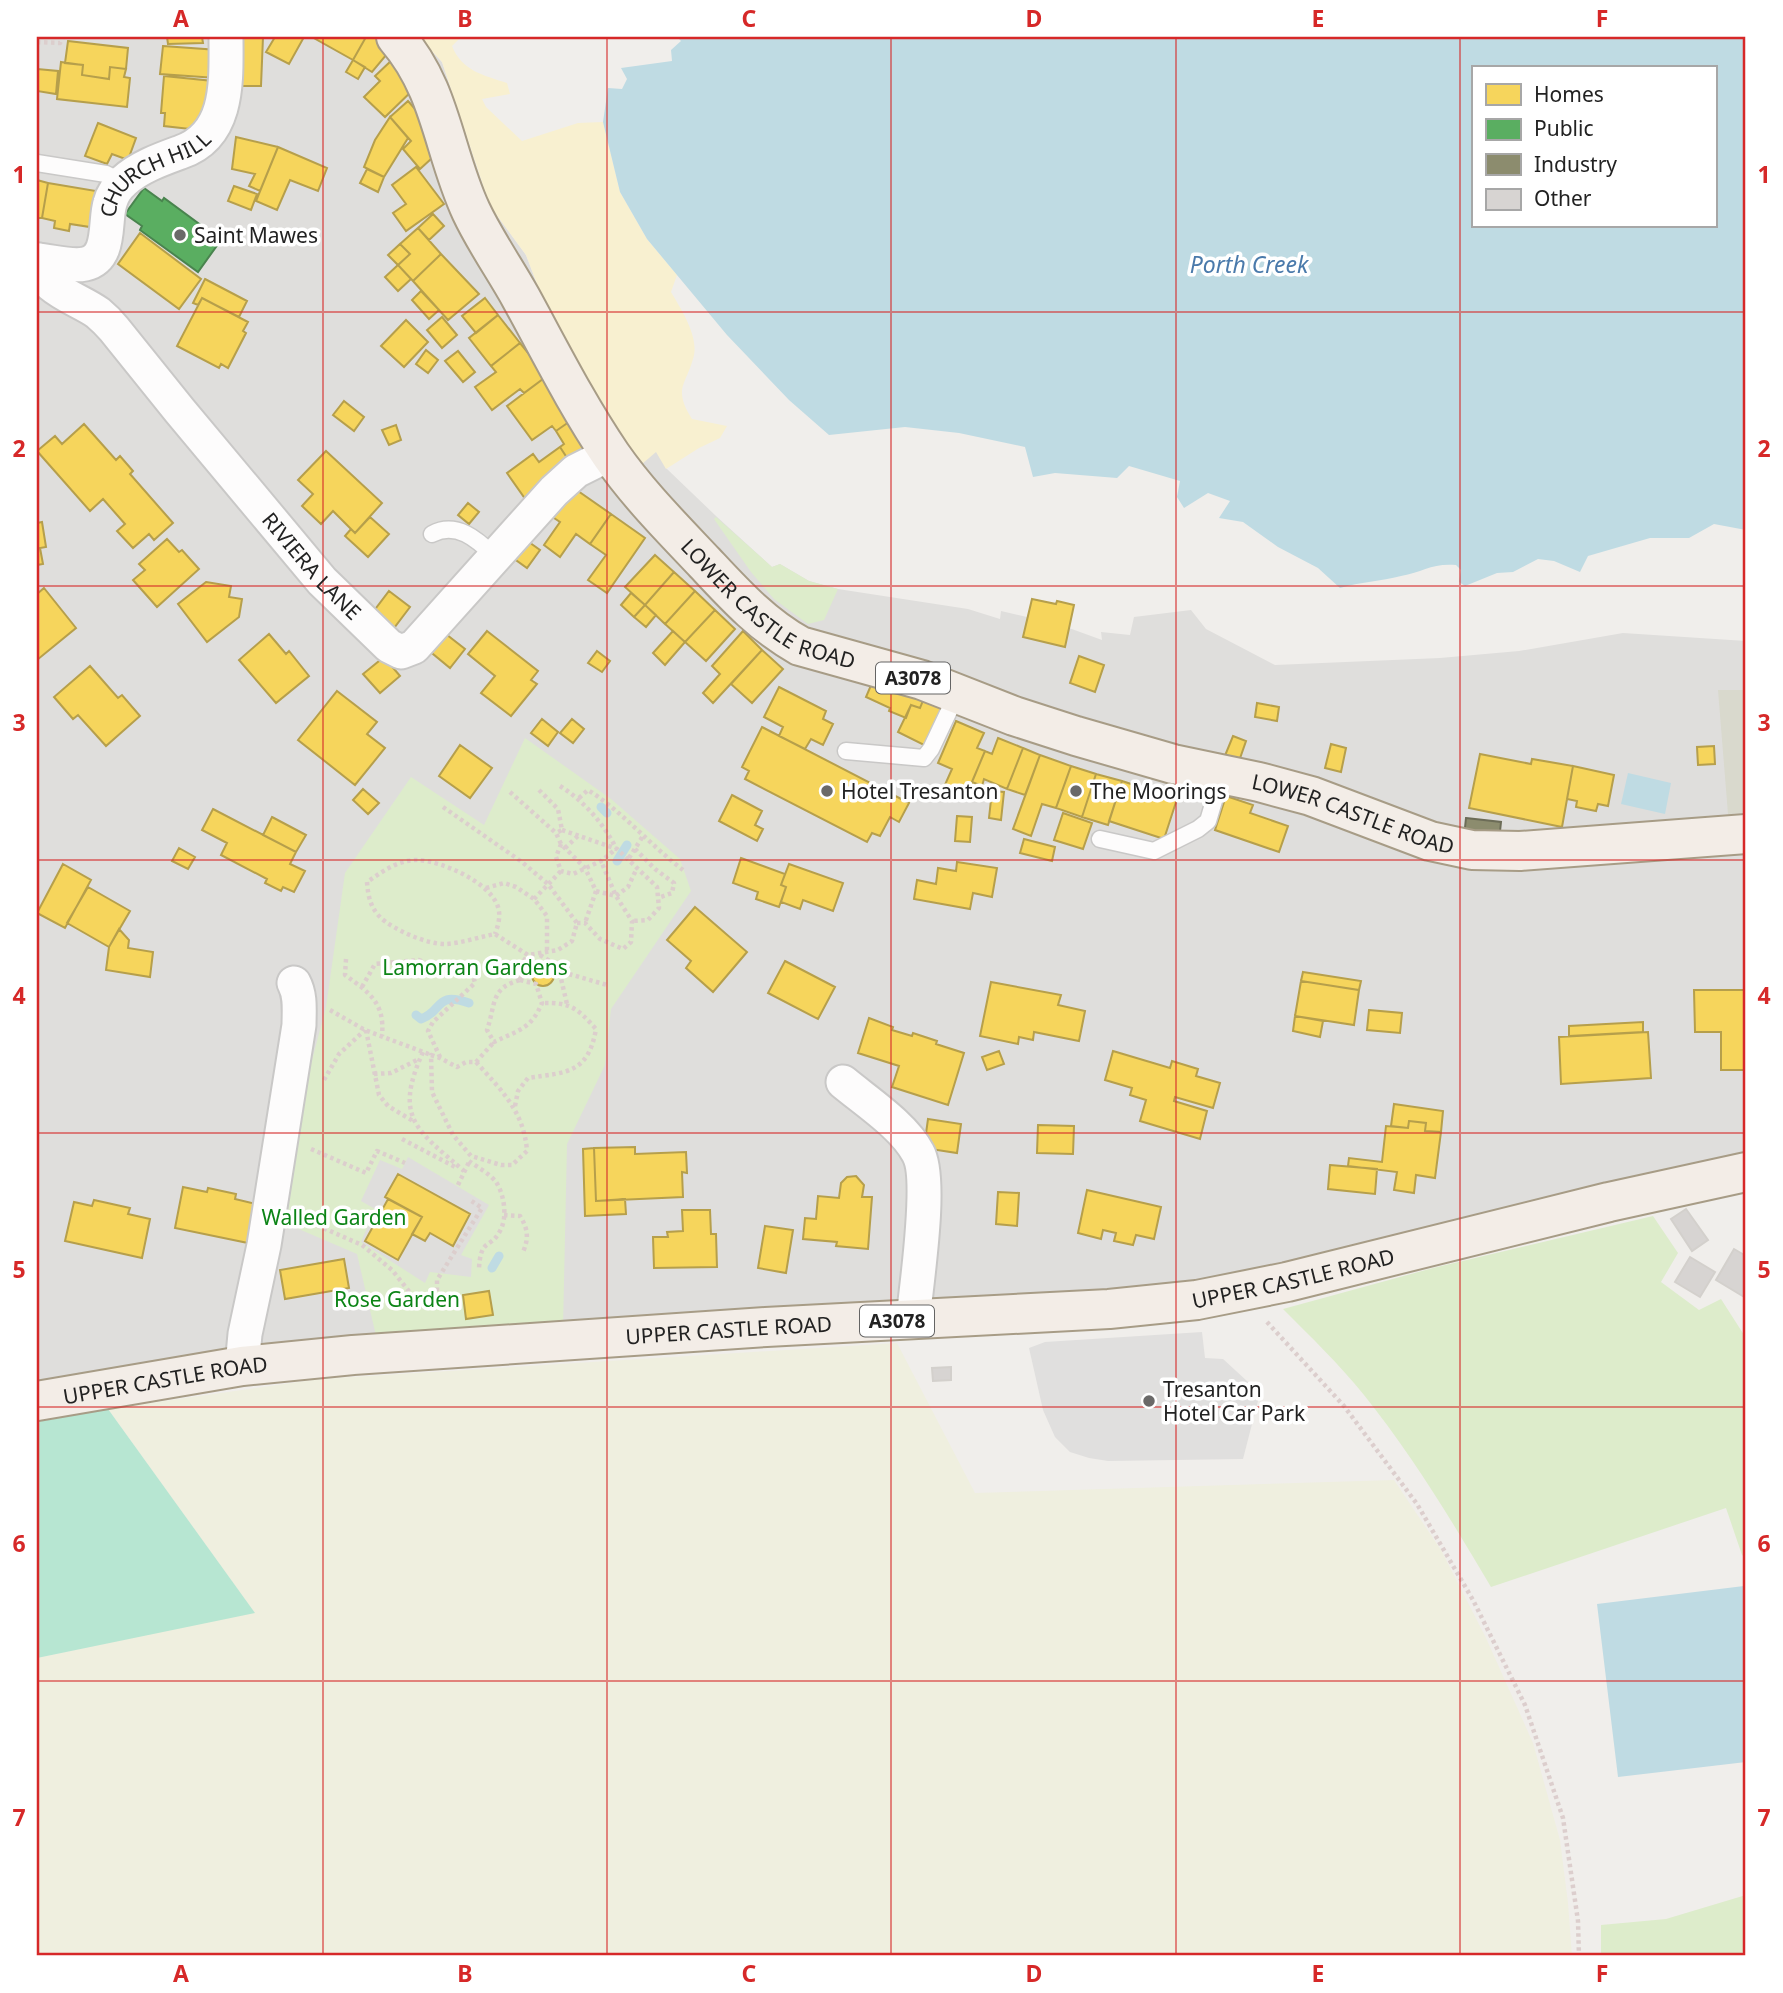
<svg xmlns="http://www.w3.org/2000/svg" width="1783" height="1993" viewBox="0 0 1783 1993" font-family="'Noto Sans',sans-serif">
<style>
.residential{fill:#dfdedc}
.construction{fill:#d9d9cd}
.farmland{fill:#efefdf}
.grass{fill:#ddeccb;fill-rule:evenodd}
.sand{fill:#f8f0d0}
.pitch{fill:#b7e6d2}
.parking{fill:#e0dfde}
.water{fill:#bfdbe3;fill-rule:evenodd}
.homes{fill:#f6d55c;stroke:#b69f4b;stroke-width:2}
.public{fill:#5aae61;stroke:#49844e;stroke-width:2}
.industry{fill:#8c8c6e;stroke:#6c6c57;stroke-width:2}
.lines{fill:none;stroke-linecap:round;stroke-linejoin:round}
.stream{stroke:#bfdbe3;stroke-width:9}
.building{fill:#d7d4d2;stroke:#d3d0cc;stroke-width:2}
.lane-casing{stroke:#c9c8c7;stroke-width:19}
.street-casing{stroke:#c9c8c7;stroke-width:37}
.primary-casing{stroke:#a79c86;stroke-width:42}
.path{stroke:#dccecd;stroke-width:4.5;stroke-dasharray:3.5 3.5;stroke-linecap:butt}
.lane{stroke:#fdfcfc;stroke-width:16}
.street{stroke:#fdfcfc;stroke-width:33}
.primary{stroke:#f3ede7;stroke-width:38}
.path-bridge{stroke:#dccecd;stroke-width:4.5;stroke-dasharray:3.5 3.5;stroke-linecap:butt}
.grid{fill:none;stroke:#d62828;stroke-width:2;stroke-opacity:0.55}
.poi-dot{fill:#6a6968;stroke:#fff;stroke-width:2.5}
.labels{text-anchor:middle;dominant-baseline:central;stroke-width:7;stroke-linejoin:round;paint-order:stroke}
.shield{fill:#fff;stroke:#646464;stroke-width:2}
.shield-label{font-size:19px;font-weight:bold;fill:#222}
.street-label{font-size:21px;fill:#222;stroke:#fff}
.poi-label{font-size:21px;fill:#222;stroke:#fff;text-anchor:start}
.park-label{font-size:21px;fill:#0c8416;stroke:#fff}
.water-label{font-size:23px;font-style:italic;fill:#4a7aab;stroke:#fff}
.neatline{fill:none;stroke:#d62828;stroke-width:2.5}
.grid-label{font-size:23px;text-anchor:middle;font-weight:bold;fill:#d62828}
</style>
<rect width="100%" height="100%" fill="#f0eeeb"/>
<path class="residential" d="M37 37H419L442 62 490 206 526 255 561 347 656 451 667 469 716 516 772 567 780 564 809 581 838 589 968 609 1000 619 1001 611 1027 617 1032 599 1056 604 1057 601 1074 605 1069 628 1102 640 1101 632 1130 635 1134 617 1191 610 1206 629 1275 665 1440 658 1519 651 1623 633 1746 641V1172L1287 1282 37 1401Z"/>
<path class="construction" d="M1718 690H1746V813L1728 814Z"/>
<path class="farmland" d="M897 1343 975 1493 1394 1480 1441 1550 1486 1638 1533 1743 1560 1840 1568 1903 1572 1956H37V1658L254 1612 108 1409 320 1379Z"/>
<path class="grass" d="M716 517 772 567 780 564 809 581 838 589 824 620 808 624 774 599 751 572 714 519Z
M525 738 611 799 680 859 691 891 611 1009 605 1065 567 1144 563 1328 377 1340 357 1254 280 1221 306 1083 326 1007 345 873 411 777 484 825ZM408 1157 489 1205 461 1255 472 1259 471 1277 430 1272 425 1283 361 1242 375 1209 361 1201 380 1160 402 1169Z
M1653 1216 1678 1253 1661 1282 1699 1310 1721 1299 1746 1338V1558L1742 1555 1726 1508 1491 1587C1452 1521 1412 1455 1364 1395 1339 1364 1311 1337 1283 1309L1433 1268Z
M1746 1895V1944L1741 1956H1601V1925L1666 1919Z"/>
<path class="sand" d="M419 37H461L452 46C462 71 483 75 507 83L510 94 482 99 486 107 522 141 578 123 603 122 620 192 647 239 677 275 671 292C681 309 698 335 694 355 687 385 672 387 692 419L727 426 720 438 699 448 666 469 656 452 635 470 561 347 526 255 490 206 442 62Z"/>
<path class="pitch" d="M108 1409 255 1613 37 1658V1422Z"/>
<path class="parking" d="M1202 1332 1205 1358 1223 1359 1260 1393 1243 1459 1108 1461 1089 1458 1070 1452 1055 1437 1043 1410 1029 1348 1045 1342Z"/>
<path class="water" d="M677 37H1746V530L1714 524 1689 538H1650L1588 556 1580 572 1554 561 1538 559 1513 572 1497 573 1465 586 1459 582 1461 570 1456 565C1432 563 1423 572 1401 576 1381 581 1360 582 1340 588L1318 568 1278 547 1243 522 1219 518 1230 501 1208 493 1184 508 1177 497 1180 481 1129 466 1117 478 1055 473 1033 477 1025 447 959 433 905 427 829 435 789 400 727 335 647 239 620 192 603 122 608 88 622 89 627 79 621 68 672 61 671 50 681 41ZM1473 68H1715V226H1473Z
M1628 773 1671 783 1665 814 1621 804Z
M1744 1586 1746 1603V1762L1618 1777 1597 1604Z"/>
<path class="homes" d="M167 37H202L203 43 168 44Z
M238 37H263L261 86H236Z
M275 37H304L289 64 266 52Z
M312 37H366L353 60Z
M366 37H376L392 48 372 72 353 60Z
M68 41 128 48 126 69 110 67 109 79 82 75 83 65 65 63Z
M163 46 218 50 216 78 160 74Z
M353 60 365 67 358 79 346 72Z
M392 60 417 86 385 117 364 97 380 81 375 76Z
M61 62 83 65 82 75 109 79 110 67 126 69 124 77 130 78 127 107 57 99Z
M37 69 58 71 56 94 37 91Z
M164 76 213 81 210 108 190 129 164 126 165 113H161Z
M408 101 438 135 443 148 420 169 403 149 411 141 390 117Z
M390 117 408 138 384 177 364 167 375 140Z
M98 123 136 138 128 160 112 154 107 164 85 156Z
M236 137 278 147 260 191 249 186 255 174 232 169Z
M278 147 327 168 318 191 290 180 277 210 256 201Z
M416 167 444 204 406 231 393 213 406 204 392 185Z
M367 169 384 177 378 192 360 183Z
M37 180 48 183 42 218H37Z
M48 183 96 191 90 227 70 224 69 231 54 228 55 221 42 218Z
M234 186 257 194 251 210 228 201Z
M433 214 444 226 429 240 418 228Z
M418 228 441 254 413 281 398 265 410 254 400 244Z
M140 233 201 279 179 309 118 264Z
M400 244 410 254 398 265 388 255Z
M441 254 479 294 448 320 413 281Z
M398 265 411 279 398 291 385 277Z
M205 279 247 301 239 317 202 298 198 305 193 303Z
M421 291 439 310 429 319 412 300Z
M202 298 248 322 243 331 246 333 228 368 221 364 219 368 177 346Z
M485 298 498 315 476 333 462 316Z
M498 315 520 343 491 366 469 338Z
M442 317 457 335 442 348 427 330Z
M406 320 428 342 404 367 381 346Z
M520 343 547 376 524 393 520 389 492 410 475 387 496 372 491 366Z
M426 350 438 360 428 373 416 364Z
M458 351 475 372 463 382 445 361Z
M547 376 576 417 556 431 552 426 532 440 507 406Z
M344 401 364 417 354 431 333 415Z
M576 417 600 448 573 467 560 447 564 444 556 431Z
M84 424 116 460 120 456 133 471 130 474 173 523 154 540 149 534 133 548 117 531 125 524 103 499 90 511 37 451 55 436 62 444Z
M396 425 401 440 389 445 382 430Z
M560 447 573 467 526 500 507 473 533 454 539 462Z
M326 451 382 503 355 533 333 511 321 524 302 506 313 494 298 480Z
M568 484 611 514 590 544 576 534 560 557 544 545 560 522 548 514Z
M468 503 479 512 469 524 458 515Z
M611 514 645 538 607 593 588 580 606 555 590 544Z
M370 517 389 534 368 557 345 536 351 529 355 533Z
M42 522 46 547 40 548 43 564 37 565V523Z
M167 539 179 552 182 550 199 569 157 607 133 580 145 570 139 564Z
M526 540 540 550 527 568 513 558Z
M655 555 674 572 645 605 625 587Z
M674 572 695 591 665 624 645 605Z
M206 582 231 586 229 597 242 599 239 617 207 642 178 604Z
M44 588 76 628 37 660V594Z
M389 591 410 607 391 632 370 616Z
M695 591 715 610 685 642 665 624Z
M631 593 645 605 634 617 621 605Z
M1032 599 1056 604 1057 601 1074 605 1065 647 1023 637Z
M645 605 656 615 646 627 634 617Z
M715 610 735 629 706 661 685 642Z
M442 631 465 649 450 668 427 649Z
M487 631 538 671 531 680 537 684 511 716 481 693 495 676 468 654Z
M673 631 685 642 665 665 653 653Z
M743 631 762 650 713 703 703 693 720 674 712 666Z
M269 634 286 654 289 651 309 676 276 703 239 660Z
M762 650 783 669 752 703 731 684Z
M597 651 610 661 602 672 588 663Z
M1079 656 1104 665 1095 692 1070 683Z
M384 657 400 676 380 693 363 674Z
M90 666 118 698 122 695 140 716 106 746 78 715 73 719 54 697Z
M877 671 926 693 920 708 911 705 906 718 889 711 890 708 866 697Z
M779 687 826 711 823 719 833 724 823 745 811 739 805 749 779 736 783 727 764 717Z
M337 691 377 722 367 734 385 748 355 785 298 740Z
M926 693 947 702 926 746 898 732 911 705 920 708Z
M1257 703 1279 707 1277 721 1255 717Z
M542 719 558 732 548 746 531 733Z
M572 719 584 729 573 743 560 733Z
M956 721 984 733 977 748 985 751 966 796 944 787 952 769 938 763Z
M762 727 909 803 899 822 890 817 880 836 872 833 867 842 745 779 749 771 742 767Z
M1233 736 1246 741 1238 764 1224 758Z
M998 738 1023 748 1007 789 984 779 982 786 972 782 985 751 992 754Z
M1331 744 1346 748 1341 772 1325 768Z
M460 745 492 768 470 798 439 776Z
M1714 746 1715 764 1698 765 1697 747Z
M1023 748 1040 755 1025 795 1007 789Z
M1480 754 1531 764 1532 759 1573 766 1562 827 1469 808Z
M1040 755 1071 766 1056 808 1042 804 1031 836 1013 829Z
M1071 766 1096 774 1082 817 1056 808Z
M1573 766 1614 775 1608 806 1598 804 1596 811 1576 807 1577 801 1567 799Z
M1096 774 1122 781 1108 825 1082 817Z
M1122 781 1177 799 1164 839 1109 821Z
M363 789 379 803 368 814 353 800Z
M992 791 1004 792 1001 820 989 818Z
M732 795 762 811 755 825 763 829 757 841 719 821Z
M1226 796 1253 805 1250 813 1288 826 1279 852 1215 830Z
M213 809 296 852 290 864 305 871 294 892 283 887 281 891 265 883 267 879 221 855 227 843 202 830Z
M1063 813 1092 823 1083 849 1054 840Z
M957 816 972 817 970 842 955 841Z
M272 817 306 835 296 852 263 835Z
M1024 839 1055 847 1052 861 1020 853Z
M179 848 195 857 188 869 172 861Z
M741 858 785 874 781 885 786 887 779 907 756 899 758 892 733 883Z
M957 862 997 868 992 897 973 893 970 909 914 899 917 880 936 884 938 868 956 871Z
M63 864 91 880 65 928 37 913Z
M789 864 843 883 833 911 803 900 800 909 781 902 786 887 781 885Z
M88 887 130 911 109 947 67 923Z
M695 907 747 952 713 992 686 968 691 961 667 940Z
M119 929 129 940 128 948 153 952 150 977 106 970 109 947Z
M785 961 835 987 818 1019 768 993Z
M532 975a11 11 0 1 1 22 0a11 11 0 1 1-22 0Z
M1303 972 1361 981 1359 990 1301 981Z
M1301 981 1359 990 1354 1025 1295 1016Z
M991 982 1061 995 1058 1005 1085 1011 1079 1041 1034 1032 1033 1040 1019 1037 1018 1044 980 1036Z
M1694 990H1746V1070H1721V1032H1695Z
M1369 1010 1402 1013 1400 1033 1367 1030Z
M1295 1016 1323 1021 1320 1037 1293 1031Z
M869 1018 893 1027 892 1030 912 1036 913 1033 937 1041 936 1044 964 1053 948 1105 892 1087 899 1066 858 1053Z
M1643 1022V1032L1569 1036V1026Z
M1648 1032 1651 1078 1561 1084 1559 1037Z
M999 1051 1004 1064 987 1070 982 1057Z
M1113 1051 1170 1068 1172 1061 1198 1069 1196 1076 1220 1083 1213 1108 1175 1097 1174 1101 1207 1111 1200 1139 1140 1121 1146 1100 1130 1095 1132 1088 1105 1080Z
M1394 1104 1443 1111 1441 1132 1425 1131 1426 1123 1409 1121 1408 1128 1391 1126Z
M928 1119 961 1124 957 1153 924 1148Z
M1409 1121 1426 1123 1425 1131 1441 1132 1435 1178 1416 1175 1414 1193 1394 1190 1397 1172 1348 1166 1349 1158 1382 1162 1386 1126 1408 1128Z
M1038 1125 1074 1126 1073 1154 1037 1153Z
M635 1147V1154L686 1152 687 1173 682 1172 683 1197 596 1201 594 1148Z
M594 1148 596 1201 625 1199 626 1214 585 1216 583 1149Z
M1330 1165 1377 1169 1375 1194 1328 1189Z
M398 1174 470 1214 453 1246 430 1233 425 1241 412 1234 422 1217 385 1197Z
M856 1176 864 1185 862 1197H872L868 1249 836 1246 837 1242 803 1239 805 1218 816 1219 818 1196 839 1198 841 1183 847 1177Z
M183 1187 207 1192 208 1188 236 1194 235 1199 256 1204 248 1243 175 1228Z
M1087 1190 1161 1207 1154 1239 1136 1235 1133 1245 1114 1241 1116 1233 1103 1230 1101 1239 1078 1233Z
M998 1192 1019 1193 1017 1226 996 1224Z
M388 1199 422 1217 398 1260 365 1241Z
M94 1200 130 1208 128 1214 150 1219 142 1258 65 1241 74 1202 92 1206Z
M682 1210H710L711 1234H716L717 1267 654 1268 653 1237H668L667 1232 683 1231Z
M765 1226 793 1230 786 1273 758 1268Z
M344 1259 349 1288 285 1299 280 1270Z
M489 1291 493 1315 466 1319 463 1295Z"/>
<path class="public" d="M144 188 162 201 164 198 221 240 198 272 140 230 142 226 125 214Z"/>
<path class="industry" d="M1466 818 1501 822 1499 841 1464 837Z"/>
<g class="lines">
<path class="stream" d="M601 807 607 813
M617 861 627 845
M416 1015 421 1019C444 1011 434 991 469 1003
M492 1268 499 1256"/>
</g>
<path class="building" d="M1686 1209 1708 1240 1692 1251 1671 1219Z
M1734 1249 1746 1256V1298L1716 1280Z
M1690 1257 1715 1272 1700 1297 1675 1282Z
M951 1367V1380L933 1381 932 1368Z"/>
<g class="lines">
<g class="lane-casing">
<path id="lane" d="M37 163 106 174 122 182
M432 534C456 521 477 539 494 556
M846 751 924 758 931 749 957 694
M1100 839 1154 851 1198 829 1208 821 1222 774"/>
</g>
<g class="street-casing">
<g id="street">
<path id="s1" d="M37 260C51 261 71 267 85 264 112 258 104 222 110 203 112 195 118 186 124 181 139 167 162 159 181 152 230 135 226 80 226 37"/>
<path id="s2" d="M38 260C38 288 79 299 98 313 104 318 109 323 114 329L180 411 322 581 389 646 401 652 414 647 554 491 576 471 610 454"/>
<path d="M843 1082C867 1102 904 1126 918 1153 933 1179 916 1286 913 1320"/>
<path d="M242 1366 245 1334 264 1245 299 1025C299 1011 301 996 294 983"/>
</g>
</g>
<g class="primary-casing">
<g id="primary">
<path id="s3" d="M396 37C442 90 443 151 471 211 485 241 505 269 521 298 550 351 577 405 611 455 638 494 672 528 705 563 734 594 762 625 800 646L922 680 1014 716 1076 736 1173 764 1259 782 1311 796 1430 841 1472 850 1520 851 1746 834"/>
<path id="s4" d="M37 1401 242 1366 353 1355 766 1327 1109 1309 1197 1300 1287 1282 1609 1202 1746 1172"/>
</g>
</g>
<path class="path" d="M37 42 60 43 63 37
M560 786C584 801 603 823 616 848
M539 790 558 809 562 830 556 833
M510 792 556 833 561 844 585 868 596 891 585 923
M579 798 588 790C623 812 650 845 683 870
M443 807 522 862 548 884 577 923 572 941 558 950 528 955 495 934C479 937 462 943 446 944 428 945 392 929 380 917 370 907 368 895 367 882 382 872 397 860 417 860 442 861 490 882 498 907 501 916 498 926 495 934
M562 830 617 849 657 887 659 908 648 920 632 921
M561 844 556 857 561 871 573 874 601 861 616 849
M565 848 579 835
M635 849 655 869 674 883 672 893 658 898
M629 858 643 836
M486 888 504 883 516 887 534 899 547 916V953
M596 891 616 896 628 887 637 868
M534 899 561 871
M577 923H585L600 939 623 949 631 942 632 921 616 896 601 861
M540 955 558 966 567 1004
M346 959 345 975C370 993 385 1003 382 1036
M569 974 607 985
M520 980 536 984 542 1003C531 1029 519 1030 494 1042L487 1030C496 1004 490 988 520 980Z
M520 980 519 967 528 955
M362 987 375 964 419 960 435 967 454 965 472 972 475 983 433 1022 428 1031 440 1057
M330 1010 365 1030 431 1055
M366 1030 379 1095 388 1106 413 1121
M423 1052C393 1118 417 1130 464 1171
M431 1055 440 1058 457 1067 466 1062H476C501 1090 524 1111 527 1151L512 1165H501L471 1156 453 1135 432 1092Z
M476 1062 494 1042
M374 1074 391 1073 419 1059
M324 1080 339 1054 365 1030
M515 1106 518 1091 528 1078C567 1072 588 1074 596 1029 578 1009 571 1002 542 1003
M402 1139 457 1168
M311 1149 366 1173 377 1151 405 1163
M469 1161C477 1167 490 1174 496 1182 504 1194 508 1217 500 1231 490 1250 481 1237 479 1268
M458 1185 470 1160
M504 1215 520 1216C528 1229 529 1238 523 1252
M298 1217 362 1245 392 1270 412 1295 437 1305H464
M437 1305V1280L482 1208 470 1200
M1267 1322 1344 1406 1417 1504 1473 1600 1525 1705 1563 1818 1578 1921 1579 1956"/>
<use href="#lane" class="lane"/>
<use href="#street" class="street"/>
<use href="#primary" class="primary"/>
<path class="path-bridge" d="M554 975 569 974"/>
</g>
<path class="grid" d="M323 37V1956M607 37V1956M891 37V1956M1176 37V1956M1460 37V1956M37 312H1746M37 586H1746M37 860H1746M37 1133H1746M37 1407H1746M37 1681H1746"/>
<g class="poi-dot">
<circle cx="180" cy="235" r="7"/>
<circle cx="827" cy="791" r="7"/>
<circle cx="1076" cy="791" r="7"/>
<circle cx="1149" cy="1401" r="7"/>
</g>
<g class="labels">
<g class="shield">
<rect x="876" y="662.5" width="74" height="31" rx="5"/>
<rect x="860" y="1305.5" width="74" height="31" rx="5"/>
</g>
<g class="shield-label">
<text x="913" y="678">A3078</text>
<text x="897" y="1321">A3078</text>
</g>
<g class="street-label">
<text stroke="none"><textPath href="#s1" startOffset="173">CHURCH HILL</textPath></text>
<text stroke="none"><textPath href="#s2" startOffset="415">RIVIERA LANE</textPath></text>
<text stroke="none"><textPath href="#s3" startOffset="693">LOWER CASTLE ROAD</textPath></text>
<text stroke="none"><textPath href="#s3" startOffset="1321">LOWER CASTLE ROAD</textPath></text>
<text stroke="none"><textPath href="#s4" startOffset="1264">UPPER CASTLE ROAD</textPath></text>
<text stroke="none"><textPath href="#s4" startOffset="696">UPPER CASTLE ROAD</textPath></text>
<text stroke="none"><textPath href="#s4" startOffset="130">UPPER CASTLE ROAD</textPath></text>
</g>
<g class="poi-label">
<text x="194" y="235">Saint Mawes</text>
<text x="841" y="791">Hotel Tresanton</text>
<text x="1090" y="791">The Moorings</text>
<text x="1163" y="1389">Tresanton<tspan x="1163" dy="24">Hotel Car Park</tspan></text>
</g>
<g class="park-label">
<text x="475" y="967">Lamorran Gardens</text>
<text x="334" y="1217">Walled Garden</text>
<text x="397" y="1299">Rose Garden</text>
</g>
<g class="water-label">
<text x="1249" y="264">Porth Creek</text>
</g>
</g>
<rect width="1783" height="1993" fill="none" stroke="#ffffff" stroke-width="77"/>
<rect x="1472" y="66" width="245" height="161" fill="#ffffff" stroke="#a7a7a7" stroke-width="2"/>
<rect x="1486" y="84" width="35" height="21" fill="#f6d55c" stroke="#a7a7a7" stroke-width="2"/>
<text x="1534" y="102" font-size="21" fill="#222222">Homes</text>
<rect x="1486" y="119" width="35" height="21" fill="#5aae61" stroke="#a7a7a7" stroke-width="2"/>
<text x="1534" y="136" font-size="21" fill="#222222">Public</text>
<rect x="1486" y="154" width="35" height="21" fill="#8c8c6e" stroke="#a7a7a7" stroke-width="2"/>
<text x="1534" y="172" font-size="21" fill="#222222">Industry</text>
<rect x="1486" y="189" width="35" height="21" fill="#d7d4d2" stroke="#a7a7a7" stroke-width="2"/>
<text x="1534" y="206" font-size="21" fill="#222222">Other</text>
<rect x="38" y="38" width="1706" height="1916" class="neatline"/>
<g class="grid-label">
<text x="181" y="27">A</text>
<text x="465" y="27">B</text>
<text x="749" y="27">C</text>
<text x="1034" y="27">D</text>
<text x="1318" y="27">E</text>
<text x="1602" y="27">F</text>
<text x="19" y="183">1</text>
<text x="1764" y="183">1</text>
<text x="19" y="457">2</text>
<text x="1764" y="457">2</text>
<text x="19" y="731">3</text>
<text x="1764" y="731">3</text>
<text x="19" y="1004">4</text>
<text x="1764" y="1004">4</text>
<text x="19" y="1278">5</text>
<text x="1764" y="1278">5</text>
<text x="19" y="1552">6</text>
<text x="1764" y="1552">6</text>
<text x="19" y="1826">7</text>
<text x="1764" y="1826">7</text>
<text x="181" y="1982">A</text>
<text x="465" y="1982">B</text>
<text x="749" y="1982">C</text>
<text x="1034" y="1982">D</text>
<text x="1318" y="1982">E</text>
<text x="1602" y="1982">F</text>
</g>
</svg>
